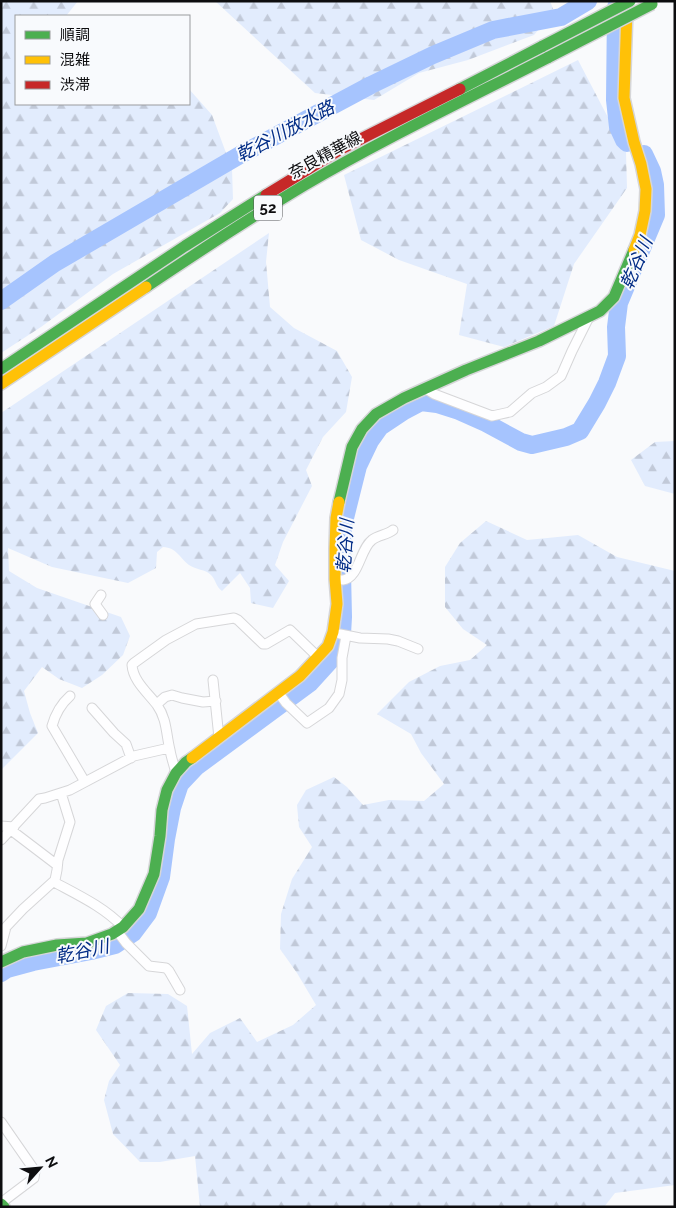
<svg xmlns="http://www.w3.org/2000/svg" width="676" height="1208" viewBox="0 0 676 1208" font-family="Raleway,'Noto Sans JP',sans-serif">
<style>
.forest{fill:url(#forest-firs)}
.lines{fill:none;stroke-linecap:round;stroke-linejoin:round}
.river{stroke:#a6c4fe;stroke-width:18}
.street-casing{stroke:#d6d6d8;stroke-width:11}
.fast-casing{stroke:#d6d6d8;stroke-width:14}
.slow-casing{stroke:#d6d6d8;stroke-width:14}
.jam-casing{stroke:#d6d6d8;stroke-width:14}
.street{stroke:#fefeff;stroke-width:9}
.fast{stroke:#4caf50;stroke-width:11}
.slow{stroke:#ffc107;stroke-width:11}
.jam{stroke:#c62828;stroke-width:11}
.fast-bridge-casing{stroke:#d6d6d8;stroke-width:14;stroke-linecap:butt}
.fast-bridge{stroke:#4caf50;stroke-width:11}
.labels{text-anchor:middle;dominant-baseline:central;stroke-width:4;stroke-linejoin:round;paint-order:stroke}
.shield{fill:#f8fafd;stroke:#545456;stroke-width:1}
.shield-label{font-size:15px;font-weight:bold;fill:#0d0d0f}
.street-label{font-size:16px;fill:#0d0d0f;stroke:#f8fafd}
.water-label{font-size:18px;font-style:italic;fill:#022c86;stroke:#f8fafd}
</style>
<defs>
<pattern id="forest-firs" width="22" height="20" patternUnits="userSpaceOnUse" patternTransform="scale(1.25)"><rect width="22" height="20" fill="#e2ecfd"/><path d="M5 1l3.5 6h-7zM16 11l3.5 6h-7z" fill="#c1c9d8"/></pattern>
</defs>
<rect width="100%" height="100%" fill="#f9fafc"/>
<path class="forest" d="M1 1H78L66 16H16V104H189V89L212 115 232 169 233 199 220 213 113 274 41 327 1 353Z
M215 1H550L554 11 534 35 468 60 419 73 374 100 315 93Z
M578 60 626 152 627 188 574 264 554 326 504 347 459 335 467 284 399 260 361 240 344 175Z
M269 233 266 262 270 307 294 328 337 351 352 377 346 412 323 437 306 470 312 486 283 542 275 565 289 581 273 608 251 603 250 588 240 573 222 591C216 587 216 580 211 575 205 569 196 570 189 565 179 557 177 548 163 547L157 552 156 568 128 583 52 567 8 548 9 571 37 588 121 617 130 636 123 655 102 675 82 688 59 679 42 667 24 691 30 713 38 733 1 770V413Z
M675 441V494L645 486 631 460 655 442Z
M486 521 527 540 578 535 617 557 675 571V1185L615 1193 604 1207H200L195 1156 160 1162H140L113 1134 104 1100 109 1081 120 1065 96 1030 106 1006 128 993 168 994 187 1006 192 1054 210 1033 240 1018 257 1042 293 1025 316 1005 297 973 280 949 281 914 292 879 312 847 299 827 297 805 306 790 334 777 347 787 363 805 389 800 424 801 444 784 421 753 411 734 377 714 409 682 440 666 470 660 487 645 463 629 445 607V567L460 543Z"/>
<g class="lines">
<path class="river" d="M616 7 615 100 618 127 624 140 627 143
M1 301 55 263 240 155 371 85 433 55 493 30 561 17 588 1
M1 973 7 969 33 962 91 951 115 945 133 933 148 913 161 877 166 839 172 808 180 784 196 767 310 683 330 661 336 650 342 634 343 617 342 572 343 526 358 466 370 441 380 427 404 411 421 402 437 404 459 411 486 423 521 442 532 445 566 437 580 431 597 403 607 383 617 356 616 327 619 303 656 215 655 185 652 171 644 154"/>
<g class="street-casing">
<path id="street" d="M426 389 434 394 492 416 510 412 532 393 546 387 561 376 572 351 589 317
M335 579C337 579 340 580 343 580 359 578 360 549 372 540 378 535 387 535 393 530
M101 595 95 604 103 615
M340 634 360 638 388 639 398 641 418 649
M213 680 219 738
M278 692 286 703 307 723 329 708 339 694 342 680V658L346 636
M70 696C61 704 55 715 52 726L85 782
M157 704 165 697 172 695 182 698 203 702 216 701
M92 708 114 733 126 744 131 758
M176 773C174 765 171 757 170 750 166 734 167 719 157 705 148 693 133 681 132 665L134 663 166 640 196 624 234 618 238 620 263 644H266L290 630 318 657
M1 826 14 827
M11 830 57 865
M1 840 39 799 45 798 70 790 134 756 169 748
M54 882C78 895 104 907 123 927
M117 931 126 943 149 966 166 968 169 971 180 990
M1 946 6 927 23 909 55 880 57 870 58 860 70 822 61 793
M1 1122 35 1171 34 1178 1 1203"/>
</g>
<g class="fast-casing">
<path id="fast" d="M460 89 543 46
M146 287C198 252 250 218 303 186 383 139 467 99 549 57
M1 369 185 246 266 195
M339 502 352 447 362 429 376 414 404 398 466 370 539 341 600 311 614 297 634 250
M1 962 23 952 57 945 87 943 112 934 123 927 139 909 154 874 160 836 162 810 167 790 176 773 186 762 192 758
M1 1204 4 1207"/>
</g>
<g class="slow-casing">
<path id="slow" d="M627 9 624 98 634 142 641 164 646 189 645 211 640 235 634 250
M1 384 146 287
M192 758 300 676 328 646 333 632 337 604 335 579V549L336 518 339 502"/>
</g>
<g class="jam-casing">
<path id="jam" d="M266 195 341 149 460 89"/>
</g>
<use href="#street" class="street"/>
<use href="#fast" class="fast"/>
<use href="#slow" class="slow"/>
<use href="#jam" class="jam"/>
<g class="fast-bridge-casing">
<path id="fast-bridge" d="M543 46 630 1
M549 57 652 4"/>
</g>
<use href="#fast-bridge" class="fast-bridge"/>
</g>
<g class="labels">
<rect class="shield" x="254" y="195.5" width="28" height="25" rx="4"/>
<g class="shield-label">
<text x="268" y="208">52</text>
</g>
<g class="street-label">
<text transform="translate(325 155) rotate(-29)">奈良精華線</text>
</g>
<g class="water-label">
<text transform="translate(285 131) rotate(-28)">乾谷川放水路</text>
<text transform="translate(636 263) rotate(-67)">乾谷川</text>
<text transform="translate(345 546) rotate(-86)">乾谷川</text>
<text transform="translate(82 951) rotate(-12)">乾谷川</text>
</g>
</g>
<rect width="676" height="1208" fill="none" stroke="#0d0d0f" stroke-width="5"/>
<rect x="15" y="15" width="175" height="90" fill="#f8fafd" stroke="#9a9b9e"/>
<rect x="25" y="31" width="25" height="8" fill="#4caf50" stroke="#9a9b9e"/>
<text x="60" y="40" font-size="15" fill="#0d0d0f">順調</text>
<rect x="25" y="56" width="25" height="8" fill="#ffc107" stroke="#9a9b9e"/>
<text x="60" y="65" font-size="15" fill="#0d0d0f">混雑</text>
<rect x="25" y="81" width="25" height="8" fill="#c62828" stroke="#9a9b9e"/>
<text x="60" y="90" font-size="15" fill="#0d0d0f">渋滞</text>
<g transform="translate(40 1168) rotate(63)" stroke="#f8fafd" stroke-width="4" paint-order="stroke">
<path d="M0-4L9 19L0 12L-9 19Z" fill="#0d0d0f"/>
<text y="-8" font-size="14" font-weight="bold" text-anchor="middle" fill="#0d0d0f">N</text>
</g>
</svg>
